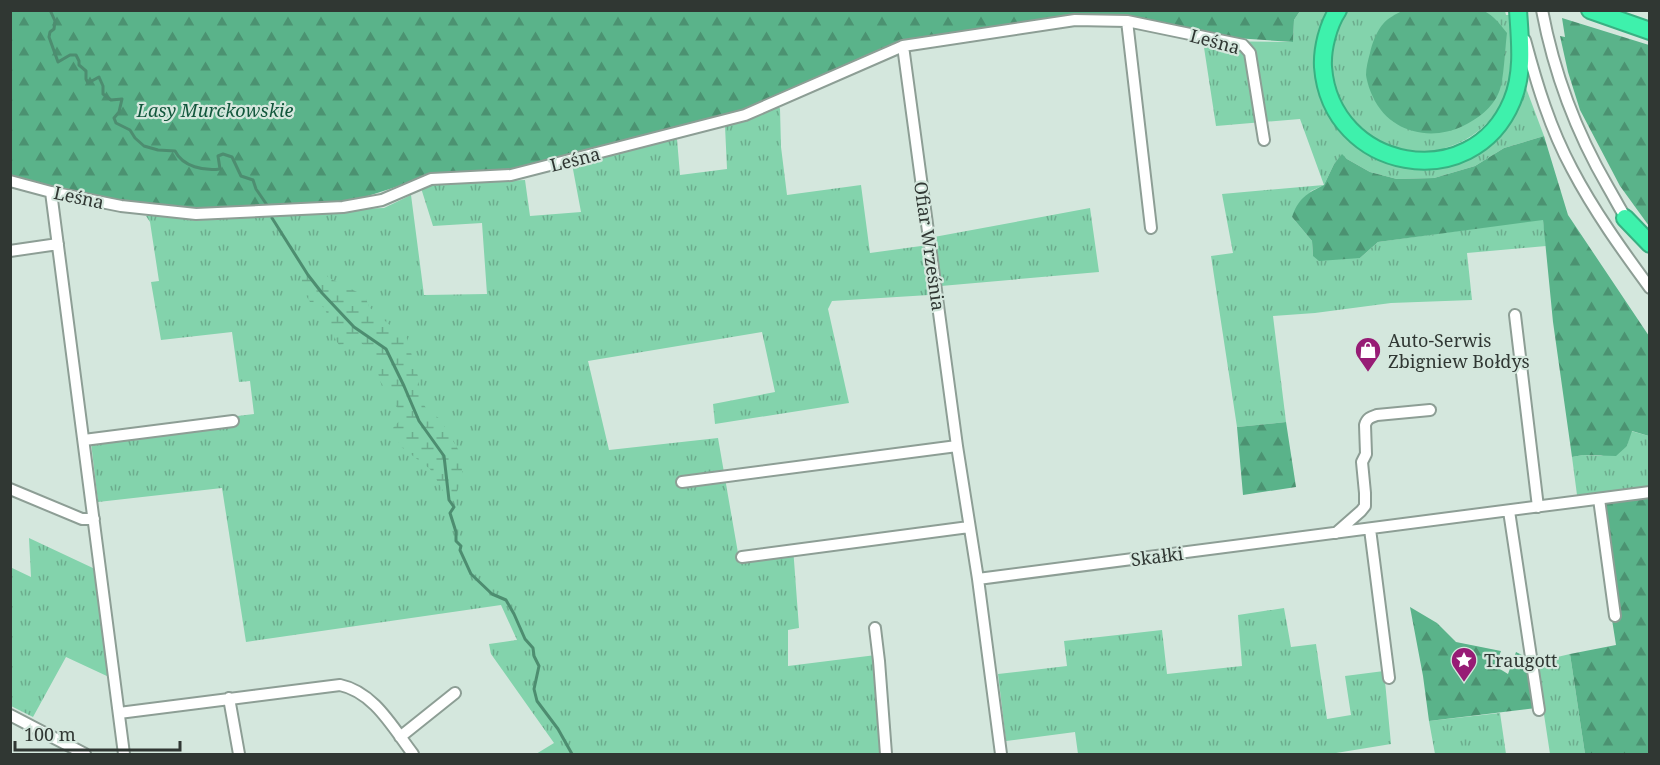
<svg xmlns="http://www.w3.org/2000/svg" width="1660" height="765" viewBox="0 0 1660 765" font-family="'Noto Serif',serif">
<style>
.grass{fill:url(#grass-tufts)}
.forest{fill:url(#forest-firs)}
.wetland{fill:url(#wetland-marsh)}
.lines{fill:none;stroke-linecap:round;stroke-linejoin:round}
.stream{stroke:#4d8d70;stroke-width:3}
.minor-casing{stroke:#8d9e95;stroke-width:14}
.highway-casing{stroke:#39b082;stroke-width:20}
.minor{stroke:#fff;stroke-width:10}
.highway{stroke:#3ef1ac;stroke-width:16}
.labels{text-anchor:middle;dominant-baseline:central;stroke-width:4.5;stroke-linejoin:round;paint-order:stroke}
.street-label{font-size:18px;fill:#303733;stroke:#d4e7dd}
.park-label{font-size:18px;font-style:italic;fill:#12573c;stroke:#d4e7dd}
.poi-label{font-size:18px;fill:#303733;stroke:#d4e7dd;text-anchor:start}
</style>
<defs>
<pattern id="grass-tufts" width="24" height="20" patternUnits="userSpaceOnUse" patternTransform="scale(1.5)"><rect width="24" height="20" fill="#83d3ac"/><path d="M3 7l-1-3M5 7V3M7 7l1-3M15 17l-1-3M17 17v-4M19 17l1-3" fill="none" stroke="#6cac8d"/></pattern>
<pattern id="forest-firs" width="22" height="20" patternUnits="userSpaceOnUse" patternTransform="scale(1.5)"><rect width="22" height="20" fill="#5ab38a"/><path d="M5 1l3.5 6h-7zM16 11l3.5 6h-7z" fill="#4b9271"/></pattern>
<pattern id="wetland-marsh" width="20" height="14" patternUnits="userSpaceOnUse" patternTransform="scale(1.5)"><rect width="20" height="14" fill="#83d3ac"/><path d="M1 5h8M5 5V1M11 12h8M15 12V8" fill="none" stroke="#6cac8d"/></pattern>
</defs>
<rect width="100%" height="100%" fill="#d4e7dd"/>
<path class="grass" d="M1300 11H1328L1318 42 1350 139 1363 151 1382 160 1401 166 1423 168 1443 166 1467 159 1485 147 1503 131 1513 118 1526 88 1544 136 1504 148 1475 166 1434 178 1397 179 1370 172 1347 159 1342 155 1334 164 1324 185 1311 191 1292 217 1312 241 1313 256 1360 258 1378 242 1543 219 1546 246 1467 253 1472 300 1391 303 1315 313 1273 316 1286 422 1237 427 1211 256 1233 253 1222 194 1324 185 1300 119 1216 126 1203 41 1293 42 1294 20Z
M1347 11H1505L1506 15H1509C1510 31 1514 47 1513 62 1512 102 1483 138 1445 148V150L1432 154 1417 153 1389 148 1360 132 1337 98 1330 60 1335 34Z
M778 104 780 109 781 147 787 195 861 185 870 253 921 246 926 238 933 287 929 295 832 301 828 309 849 403 715 424 713 404 775 392 762 332 588 361 609 450 718 438 738 553 793 547 799 628 788 630V666L884 654 891 754H536L554 743 491 654 489 644 517 640 501 605 246 642 222 488 98 502 90 434 254 414 250 381 239 382 232 332 161 340 151 282 159 281 150 222 146 216 384 208 411 195 424 295 487 294 482 223 433 226 421 188 433 184 525 180 530 216 581 212 572 164 677 139 680 175 727 169 725 126Z
M1090 208 1099 272 941 286 934 237Z
M1631 431 1649 436V486L1577 495 1572 457 1583 455 1601 456 1627 446Z
M29 538 95 569 109 677 66 657 33 717 11 706 10 567 31 577Z
M1284 608 1291 647 1316 644 1327 719 1351 715 1345 676 1384 671 1391 744 1330 754H1078L1075 732 1006 741 998 674 1067 666 1064 641 1162 630 1167 674 1242 666 1238 615Z
M1570 654 1585 754H1550L1536 662Z
M1500 713 1506 754H1435L1429 721Z"/>
<path class="forest" d="M10 11H1300L1294 20 1293 42 1235 38 1129 17 903 41 744 112 512 171 430 176 343 204 201 210 125 203 62 191 11 177Z
M1402 11H1484C1494 16 1500 24 1507 33 1505 48 1504 81 1499 92 1493 108 1477 119 1463 126 1430 142 1389 132 1373 97 1370 91 1367 82 1366 75 1366 68 1368 60 1370 53 1372 43 1377 31 1383 24 1388 18 1396 14 1402 11Z
M1562 18 1649 45V226L1620 186 1580 110 1568 72 1560 36 1565 37Z
M1544 136 1568 215 1649 336V436L1632 431 1627 446 1616 456 1583 455 1572 457 1553 322 1543 220 1378 242 1360 258 1319 261 1313 256 1312 241 1292 217C1298 199 1307 193 1324 185L1334 164 1342 154 1347 159 1370 172 1397 179 1434 178 1475 166 1504 148Z
M1286 422 1296 487 1243 495 1237 427Z
M1649 497V754H1585L1570 654 1616 645 1594 505Z
M1410 607 1437 623 1456 642 1501 651 1495 666 1508 674 1516 652 1536 662V708L1429 721 1423 676Z"/>
<path class="wetland" d="M319 271 333 280 365 296 369 307 392 327 405 332 419 380 416 390 427 410 440 419 459 451 463 477 456 494H445L430 469 400 446 393 428 401 419 398 409 380 381 374 355 360 342 339 345C336 341 334 336 332 331 326 318 330 303 310 302L302 289V274Z"/>
<g class="lines">
<path class="stream" d="M50 10 55 21 54 29 50 32 49 37 58 62 70 55H76L79 61V65L86 71V79L88 83 99 77 103 86V94L111 100 122 99 119 112 114 118 116 123 130 130 135 138 144 146 158 150 175 151C183 167 204 171 220 169L218 156 223 154 232 157 241 176 253 180 256 189 267 205
M272 218 308 275 322 293 354 327 386 349 404 386 419 421 444 456 449 500 454 507 450 513 456 532V541L461 546 460 550 471 574 492 594 506 600 514 614 525 639 533 648 534 656 539 666 534 689 537 701 558 729 572 754"/>
<g class="minor-casing">
<path id="minor" d="M1542 10C1554 73 1576 132 1608 187 1615 199 1621 211 1629 223
M1127 21 1151 228
M1525 40C1537 85 1550 128 1572 169 1594 211 1622 250 1650 288
M903 46 957 446 978 579 1001 754
M10 181 51 192 121 206 196 214 343 207 382 200 431 179 511 175 745 115 903 46 1075 20 1127 21 1243 45 1250 53 1264 140
M51 192 124 754
M10 251 58 244
M1515 315 1538 507
M84 440 233 421
M682 482 957 446
M10 489 82 519H94
M1599 499 1615 616
M1509 511 1539 710
M1370 529 1389 678
M1336 533 1361 511 1365 506V493L1362 462 1366 454 1365 425C1367 418 1371 417 1377 415L1430 410
M742 557 969 527
M978 579 1650 492
M875 628 879 661 886 754
M229 698 239 754
M119 713 340 685C374 692 393 728 413 754
M10 715 85 754
M400 737 455 693"/>
</g>
<g class="highway-casing">
<path id="highway" d="M1338 10C1328 25 1322 49 1323 67 1331 171 1472 197 1512 101 1524 73 1520 40 1518 10
M1590 10 1650 31
M1625 218 1650 244"/>
</g>
<use href="#minor" class="minor"/>
<use href="#highway" class="highway"/>
</g>
<defs>
<g id="shop-pin" transform="scale(1.35)"><path d="M0 17L-7.5 6A9.5 9.5 0 1 1 7.5 6Z" fill="#971c75" stroke="#d4e7dd"/><path d="M-5-2.5h2.3a2.7 3.5 0 0 1 5.4 0H5L5.5 6h-11ZM-1.5-2.5h3a1.5 2.3 0 0 0-3 0Z" fill="#fff"/></g>
<g id="sight-pin" transform="scale(1.35)"><path d="M0 17L-7.5 6A9.5 9.5 0 1 1 7.5 6Z" fill="#971c75" stroke="#d4e7dd"/><path d="M0-6L1.8-2.2L6-1.7L2.9 1.2L3.7 5.4L0 3.3L-3.7 5.4L-2.9 1.2L-6-1.7L-1.8-2.2Z" fill="#fff"/></g>
</defs>
<g fill-rule="evenodd">
<use href="#shop-pin" x="1368" y="350"/>
<use href="#sight-pin" x="1464" y="660"/>
</g>
<g class="labels">
<g class="street-label">
<text transform="translate(1215 41) rotate(15)">Leśna</text>
<text transform="translate(575 159) rotate(-14)">Leśna</text>
<text transform="translate(79 197) rotate(12)">Leśna</text>
<text transform="translate(930 246) rotate(82)">Ofiar Września</text>
<text transform="translate(1157 556) rotate(-7)">Skałki</text>
</g>
<g class="park-label">
<text x="215" y="110">Lasy Murckowskie</text>
</g>
<g class="poi-label">
<text x="1388" y="340">Auto-Serwis<tspan x="1388" dy="21">Zbigniew Bołdys</tspan></text>
<text x="1484" y="660">Traugott</text>
</g>
</g>
<rect width="1660" height="765" fill="none" stroke="#303733" stroke-width="24"/>
<path d="M15 741v9h165v-9" fill="none" stroke="#303733" stroke-width="3"/>
<text x="24" y="741" font-size="18" fill="#303733" stroke="#d4e7dd" stroke-width="4.5" paint-order="stroke">100 m</text>
</svg>
